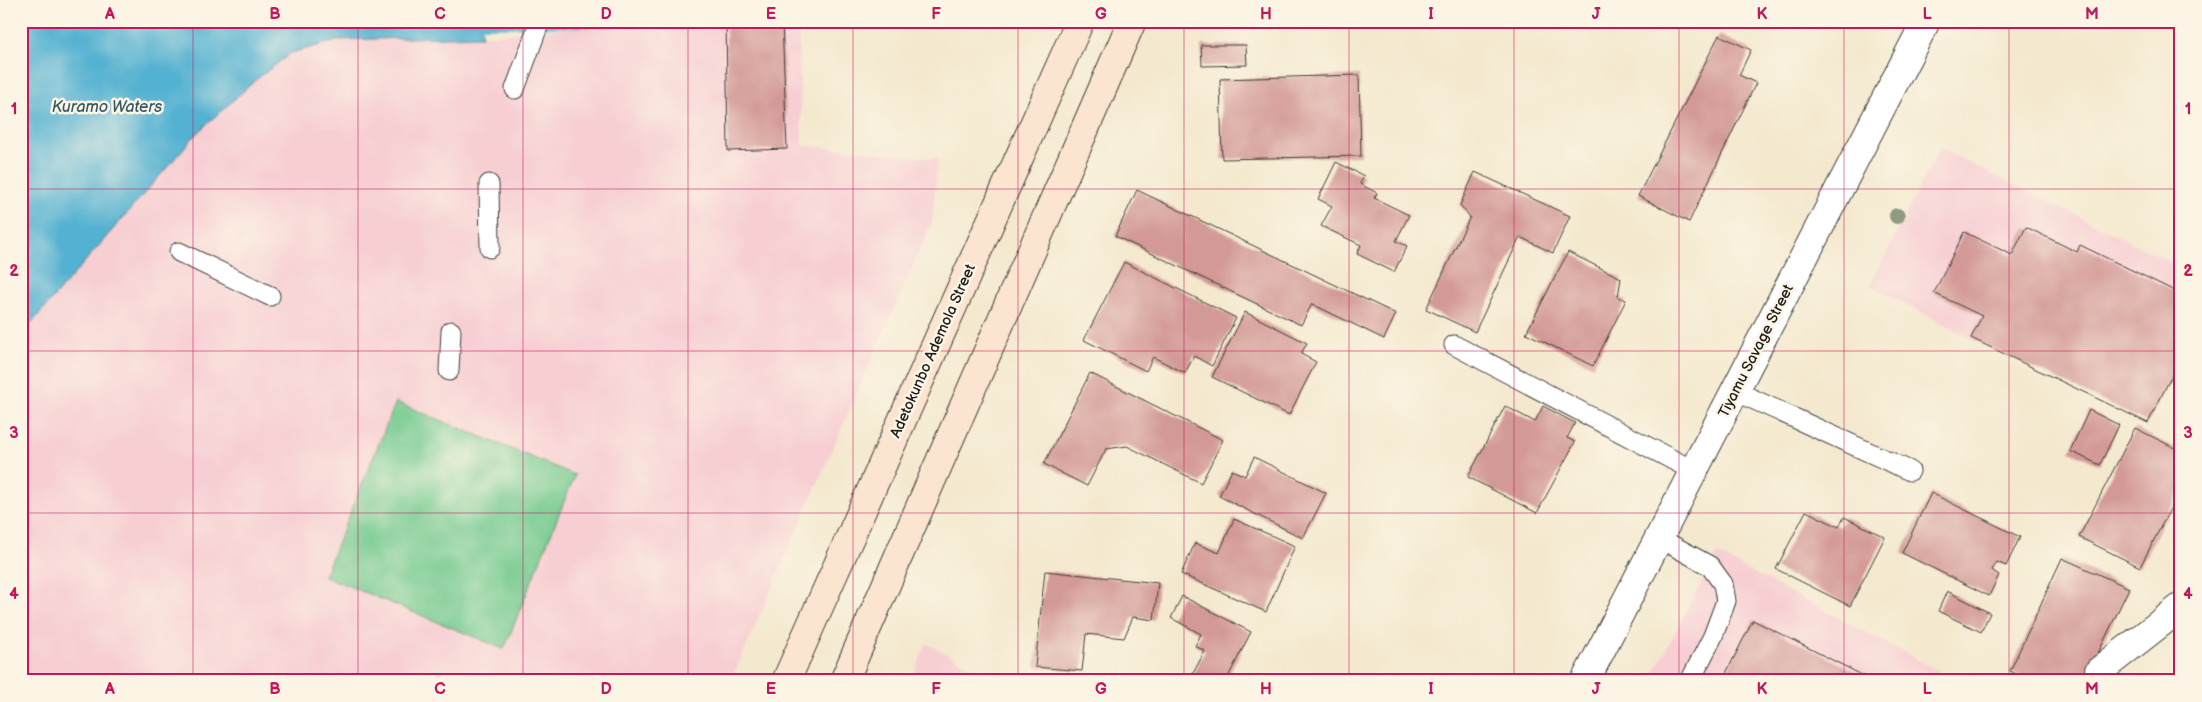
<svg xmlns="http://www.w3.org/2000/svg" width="2202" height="702" viewBox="0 0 2202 702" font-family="'Balsamiq Sans',sans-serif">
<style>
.built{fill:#f7cfd3}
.green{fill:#72c98e;stroke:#477255}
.water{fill:#52b1d1;stroke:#376676}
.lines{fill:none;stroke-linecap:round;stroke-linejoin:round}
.stream{stroke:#52b1d1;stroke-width:10}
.building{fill:#d39996}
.service-casing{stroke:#3c3b37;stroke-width:21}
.minor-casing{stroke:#3c3b37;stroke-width:30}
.secondary-casing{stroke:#3c3b37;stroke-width:30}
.service{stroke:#fff;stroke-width:19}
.minor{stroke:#fff;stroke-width:28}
.secondary{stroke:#fce5d0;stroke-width:28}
.tree{fill:#8e9a83}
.grid{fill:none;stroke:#c2185b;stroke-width:1;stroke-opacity:0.55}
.labels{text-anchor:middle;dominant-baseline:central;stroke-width:5;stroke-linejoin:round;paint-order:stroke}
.street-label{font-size:15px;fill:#1c1c1c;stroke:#fcf5e5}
.water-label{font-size:16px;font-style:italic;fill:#325864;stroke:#fcf5e5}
.neatline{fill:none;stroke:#c2185b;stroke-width:2}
.grid-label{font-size:16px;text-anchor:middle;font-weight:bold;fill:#c2185b}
</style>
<rect width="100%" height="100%" fill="#fcf5e5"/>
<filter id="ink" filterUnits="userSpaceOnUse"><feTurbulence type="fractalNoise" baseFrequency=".02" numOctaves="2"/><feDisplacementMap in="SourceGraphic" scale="10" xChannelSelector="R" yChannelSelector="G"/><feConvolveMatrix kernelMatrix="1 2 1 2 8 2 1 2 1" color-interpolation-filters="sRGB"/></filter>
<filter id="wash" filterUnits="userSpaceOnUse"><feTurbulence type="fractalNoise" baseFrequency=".0096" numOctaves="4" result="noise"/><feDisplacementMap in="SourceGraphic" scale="20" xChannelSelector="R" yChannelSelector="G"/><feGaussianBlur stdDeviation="1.12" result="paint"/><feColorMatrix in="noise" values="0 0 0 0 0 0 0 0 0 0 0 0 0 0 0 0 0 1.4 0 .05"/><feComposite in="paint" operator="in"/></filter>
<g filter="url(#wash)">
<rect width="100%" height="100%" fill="#f4e9cf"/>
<path class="built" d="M630 21H798L802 145 938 159 932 222 731 681H21V335L197 133 258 78 291 52 340 40 482 36Z
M1939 148 2181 267V357L2148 423 1971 338 1870 286Z
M1717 554 1958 681H1649Z
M926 643 998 681H911Z"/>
<path class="green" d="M396 402 575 475 504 649 324 576Z"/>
<path class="water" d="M21 21H481L482 36 340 40 291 53 258 78 197 133 21 335Z
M975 669 998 681H968Z"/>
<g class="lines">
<path class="stream" d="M481 23 738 21"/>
</g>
<g id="blocks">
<path class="building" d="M726 21H782L787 149 728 151Z
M1719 35 1751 50 1739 75 1756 83 1689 222 1638 196Z
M1201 45H1246L1247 65 1202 66Z
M1359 75 1361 156 1222 159 1220 79Z
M1336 162 1364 176 1360 184 1377 193 1374 198 1409 215 1396 241 1407 246 1394 272 1357 254 1361 245 1321 226 1332 206 1318 199Z
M1475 172 1570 216 1553 253 1520 237 1475 332 1426 309 1470 217 1460 205Z
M1137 190 1396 314 1384 339 1312 304 1301 325 1115 236Z
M2026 227 2077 252 2080 245 2181 294V357L2148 423 1971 338 1982 316 1934 293 1964 232 2012 255Z
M1568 252 1621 278 1618 297 1626 300 1593 366 1526 333Z
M1124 262 1236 318 1212 366 1194 356 1185 373 1153 357 1146 371 1084 340Z
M1245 312 1307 343 1301 354 1316 362 1289 415 1212 377Z
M1090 373 1223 440 1201 483 1127 446 1106 449 1087 486 1044 464Z
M1505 406 1535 422 1543 406 1575 423 1567 438 1575 442 1537 513 1468 477Z
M2089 410 2119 425 2100 465 2070 451Z
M2135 428 2181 451V488L2140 567 2079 537Z
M1254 457 1326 493 1303 538 1219 496 1232 470 1245 476Z
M1931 493 2020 537 2006 566 1997 562 1992 570 1999 575 1989 596 1902 553Z
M1806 511 1839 527 1844 517 1885 537 1850 606 1776 569Z
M1234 519 1295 546 1266 612 1181 574 1195 543 1219 553Z
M2062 558 2129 588 2085 681H2030L2010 671Z
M1045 571 1158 583 1154 620 1133 617 1124 638 1086 634 1082 671 1035 667Z
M1947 591 1990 613 1981 632 1938 611Z
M1182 596 1251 632 1226 681H1197L1191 677 1205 651 1195 646 1201 634 1171 618Z
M1753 620 1866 677 1864 681H1722Z"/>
</g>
</g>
<g filter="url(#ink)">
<use href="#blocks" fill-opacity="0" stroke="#3c3b37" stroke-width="1"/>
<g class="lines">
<g class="service-casing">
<path id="service" d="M515 89 540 21
M489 184 490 248
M179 252 270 296
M1454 345 1694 471
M449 371 451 331
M1735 391 1910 471
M1659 538 1710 566 1723 584 1726 601 1713 636 1690 681"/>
</g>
<g class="minor-casing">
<path id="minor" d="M2099 671 2181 607
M1585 681 1926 21"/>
</g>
<g class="secondary-casing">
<path id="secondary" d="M786 681 1080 21
M844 681 1132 21"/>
</g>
<use href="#service" class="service"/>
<use href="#minor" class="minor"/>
<use href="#secondary" class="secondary"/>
</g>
<circle class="tree" cx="1897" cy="216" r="8"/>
</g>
<path class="grid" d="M193 21V681M358 21V681M523 21V681M688 21V681M853 21V681M1018 21V681M1184 21V681M1349 21V681M1514 21V681M1679 21V681M1844 21V681M2009 21V681M21 189H2181M21 351H2181M21 513H2181"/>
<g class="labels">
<g class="street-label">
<text transform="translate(933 351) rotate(-66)">Adetokunbo Ademola Street</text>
<text transform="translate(1756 351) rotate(-63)">Tiyamu Savage Street</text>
</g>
<g class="water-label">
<text x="107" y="107">Kuramo Waters</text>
</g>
</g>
<rect width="2202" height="702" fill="none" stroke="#fcf5e5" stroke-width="55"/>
<rect x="28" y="28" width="2146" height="646" class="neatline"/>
<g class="grid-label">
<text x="110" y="19">A</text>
<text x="275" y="19">B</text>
<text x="440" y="19">C</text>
<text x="606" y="19">D</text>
<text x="771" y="19">E</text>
<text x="936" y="19">F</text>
<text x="1101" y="19">G</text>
<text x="1266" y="19">H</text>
<text x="1431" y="19">I</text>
<text x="1596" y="19">J</text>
<text x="1762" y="19">K</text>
<text x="1927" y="19">L</text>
<text x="2092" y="19">M</text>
<text x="14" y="114">1</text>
<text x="2188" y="114">1</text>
<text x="14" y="276">2</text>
<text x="2188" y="276">2</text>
<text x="14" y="438">3</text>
<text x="2188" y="438">3</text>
<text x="14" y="599">4</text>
<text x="2188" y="599">4</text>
<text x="110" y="694">A</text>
<text x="275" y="694">B</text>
<text x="440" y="694">C</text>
<text x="606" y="694">D</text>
<text x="771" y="694">E</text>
<text x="936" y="694">F</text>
<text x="1101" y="694">G</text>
<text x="1266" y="694">H</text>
<text x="1431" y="694">I</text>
<text x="1596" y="694">J</text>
<text x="1762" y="694">K</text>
<text x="1927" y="694">L</text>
<text x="2092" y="694">M</text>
</g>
</svg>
